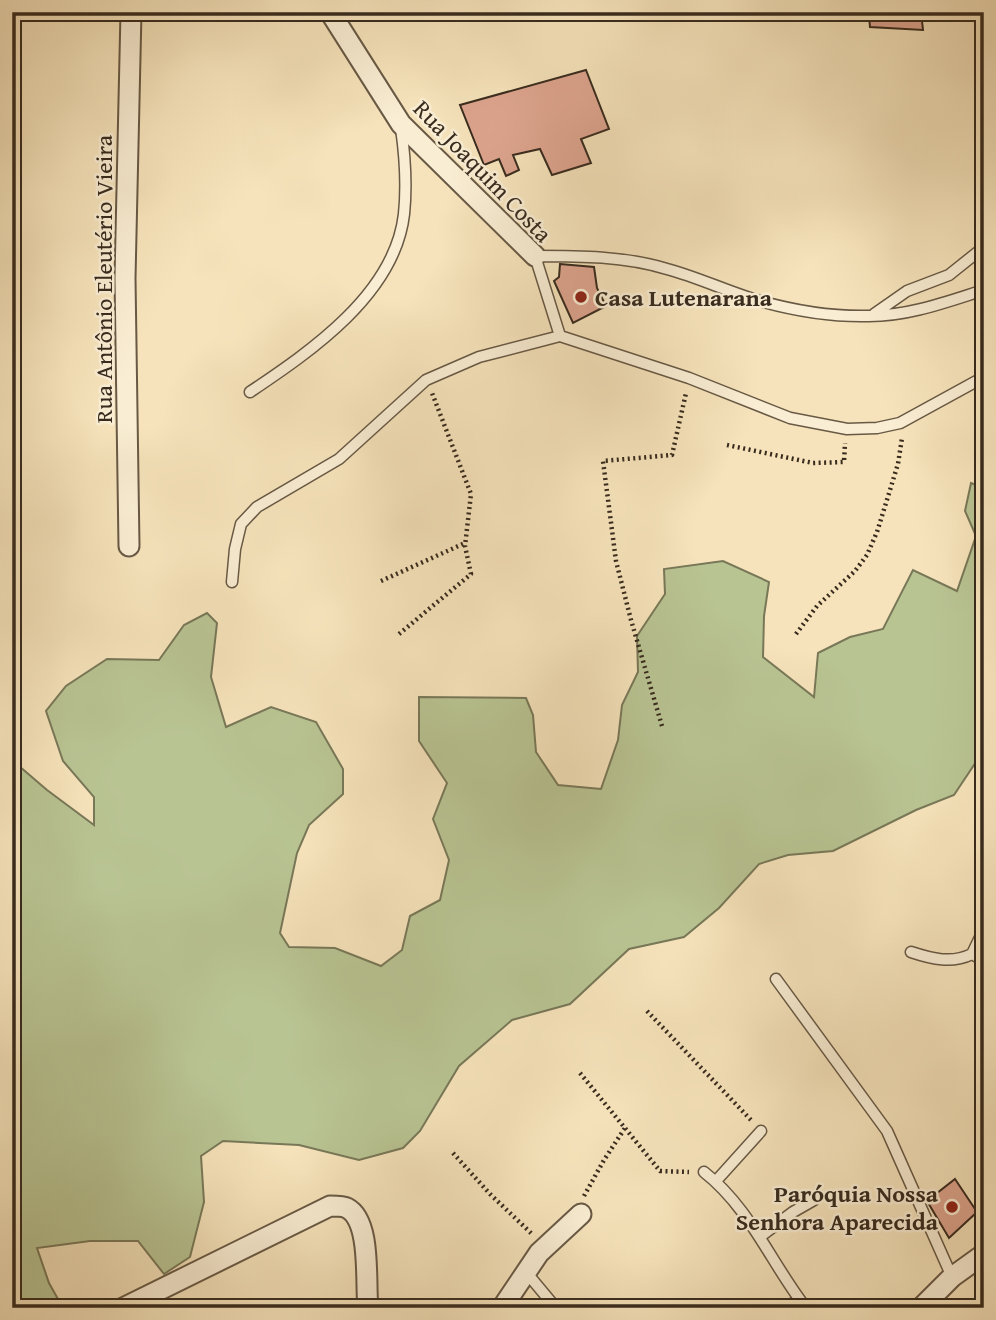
<svg xmlns="http://www.w3.org/2000/svg" width="996" height="1320" viewBox="0 0 996 1320" font-family="'Gentium Book Plus',serif">
<style>
.green{fill:#b9c493;stroke:#787858;stroke-width:2}
.building{fill:#dda48e;stroke:#382b1e;stroke-width:2}
.lines{fill:none;stroke-linecap:round;stroke-linejoin:round}
.lane-casing{stroke:#685945;stroke-width:13}
.street-casing{stroke:#685945;stroke-width:23}
.path{stroke:#382b1e;stroke-width:4.5;stroke-dasharray:2 3.5;stroke-linecap:butt}
.lane{stroke:#f9edd3;stroke-width:10}
.street{stroke:#f9edd3;stroke-width:19}
.poi-dot{fill:#8f2418;stroke:#f9edd3;stroke-width:2.5}
.labels{text-anchor:middle;dominant-baseline:central;stroke-width:5;stroke-linejoin:round;paint-order:stroke}
.street-label{font-size:24px;fill:#382b1e;stroke:#f9edd3}
.poi-label{font-size:24px;font-weight:bold;fill:#382b1e;stroke:#f9edd3;text-anchor:start}
</style>
<rect width="100%" height="100%" fill="#f6e3bb"/>
<filter id="stains"><feTurbulence type="fractalNoise" baseFrequency=".00286" numOctaves="4"/><feColorMatrix values="0 0 0 0 .2 0 0 0 0 .09 0 0 0 0 .02 0 0 0 .5 -.17"/></filter>
<radialGradient id="worn" r=".72"><stop offset=".6" stop-color="#630" stop-opacity="0"/><stop offset="1" stop-color="#630" stop-opacity=".3"/></radialGradient>
<path class="green" d="M971 483 984 488V750L954 795 916 810 833 851 788 855 759 864 719 908 684 937 629 949 570 1004 512 1020 459 1066 420 1131 403 1148 359 1160 299 1145 223 1141 201 1156 204 1202 190 1257 164 1274 138 1241H90L37 1248 49 1283 63 1308H17L12 1297V760L47 790 94 825V797L63 761 46 711 66 686 107 659 159 660 184 625 207 613 217 623 211 677 226 727 271 707 316 722 343 769V794L309 825 297 853 280 933 289 947 335 948 381 966 402 950 410 916 440 900 449 860 433 819 447 783 419 741V697L526 698 533 715 536 752 558 785 601 789 618 740 622 705 638 672 637 636 665 594 664 569 723 561 769 582 764 616 763 657 814 697 818 653 850 637 883 629 913 570 957 591 976 536 965 511Z"/>
<path class="building" d="M921 12 923 30 870 27 869 15 835 12Z
M586 70 609 129 581 139 591 163 552 175 540 149 513 155 519 170 506 176 499 159 484 165 460 105Z
M560 264 594 267 597 288 606 306 573 323 554 281 559 277Z
M955 1179 977 1212 949 1238 927 1201Z"/>
<g class="lines">
<g class="lane-casing">
<path id="lane" d="M874 314 907 291 949 275 984 247
M560 336 535 256C580 256 624 256 667 269 697 277 724 290 753 299 790 310 831 317 869 316 909 316 946 302 984 290
M250 392C311 351 395 294 404 214 407 185 405 156 401 128
M232 582 235 549 241 524 257 507 339 459 426 380 479 357 560 336 689 378 790 418 847 429 877 428 900 423 984 377
M911 952C932 959 952 964 972 954L984 961
M972 954 984 929
M776 979 887 1131 952 1277
M704 1172C750 1208 771 1263 806 1308
M716 1181 761 1131
M761 1236 793 1212 814 1200
M526 1272 556 1308
M783 1308 800 1300"/>
</g>
<g class="street-casing">
<path id="street" d="M330 12 401 124 535 256
M129 546 125 278 131 12
M123 1308 330 1206C335 1206 343 1206 347 1208 372 1221 365 1283 368 1308
M502 1308 539 1253 581 1214
M921 1308 952 1277 984 1254"/>
</g>
<path class="path" d="M727 445 813 463 844 462 845 443
M381 581 465 543
M399 634 471 574 465 546 471 494 432 393
M796 634 817 606 855 571 867 555 877 532 898 464 902 438
M662 726 631 620 616 561 603 461 672 455 686 393
M647 1011 751 1120
M580 1073 660 1171 689 1172
M453 1153 490 1194 532 1234
M584 1196 604 1160 625 1128"/>
<use href="#lane" class="lane"/>
<use href="#street" class="street"/>
</g>
<g class="poi-dot">
<circle cx="581" cy="297" r="7"/>
<circle cx="952" cy="1207" r="7"/>
</g>
<g class="labels">
<g class="street-label">
<text transform="translate(483 171) rotate(46)">Rua Joaquim Costa</text>
<text transform="translate(103 279) rotate(-90)">Rua Antônio Eleutério Vieira</text>
</g>
<g class="poi-label">
<text x="595" y="297">Casa Lutenarana</text>
<text x="938" y="1193" text-anchor="end">Paróquia Nossa<tspan x="938" dy="28">Senhora Aparecida</tspan></text>
</g>
</g>
<rect width="996" height="1320" fill="none" stroke="#f6e3bb" stroke-width="42"/>
<rect x="14" y="14" width="968" height="1292" fill="none" stroke="#382b1e" stroke-width="3.5"/>
<rect x="21" y="21" width="954" height="1278" fill="none" stroke="#382b1e" stroke-width="2"/>
<rect width="100%" height="100%" filter="url(#stains)"/>
<rect width="100%" height="100%" fill="url(#worn)"/>
</svg>
